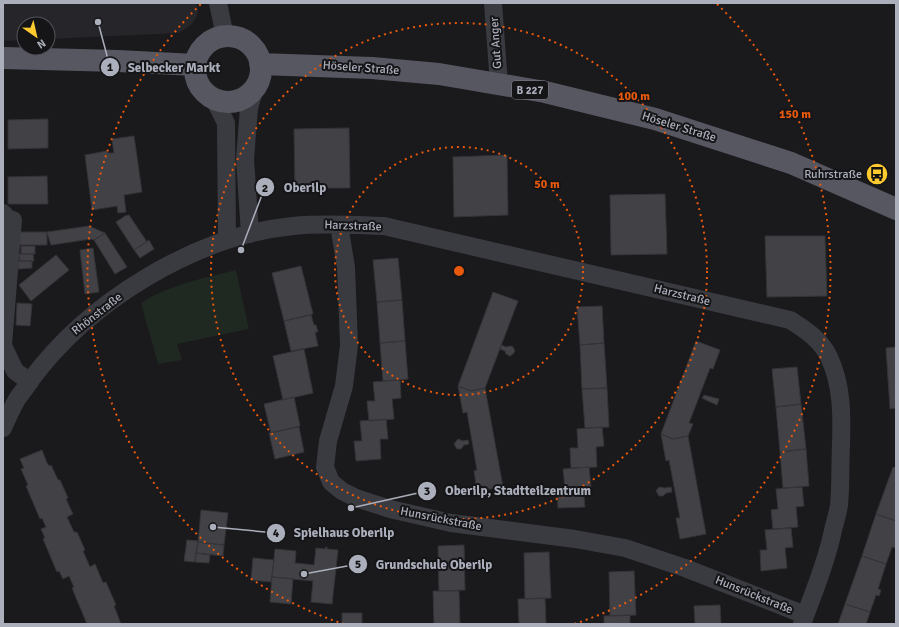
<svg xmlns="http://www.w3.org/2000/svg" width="899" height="627" viewBox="0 0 899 627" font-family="Signika,sans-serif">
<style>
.built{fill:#262529}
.green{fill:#1f2821}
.building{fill:#414146;stroke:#343338}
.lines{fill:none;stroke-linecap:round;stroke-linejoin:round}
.minor{stroke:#3a3b41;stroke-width:18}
.major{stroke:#565761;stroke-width:22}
.ring{fill:none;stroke:#e8590c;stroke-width:2;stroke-dasharray:2 4}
.labels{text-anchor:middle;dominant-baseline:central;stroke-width:4;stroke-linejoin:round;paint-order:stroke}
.shield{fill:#151417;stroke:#7e808a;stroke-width:1}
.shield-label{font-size:11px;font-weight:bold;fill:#abafbc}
.street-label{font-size:12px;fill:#abafbc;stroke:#151417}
.poi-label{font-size:12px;fill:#abafbc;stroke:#151417;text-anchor:end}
.centre{fill:#e8590c;stroke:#151417;stroke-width:2}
.ring-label{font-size:12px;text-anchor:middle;font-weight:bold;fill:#e8590c;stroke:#151417;stroke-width:4;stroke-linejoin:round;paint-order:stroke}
.leader{fill:none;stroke:#abafbc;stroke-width:1.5}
.callout-dot{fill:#abafbc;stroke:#151417;stroke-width:1.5}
.mark-label{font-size:12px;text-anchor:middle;font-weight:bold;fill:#111}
.callout-label{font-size:13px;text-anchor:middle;font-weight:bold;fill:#abafbc;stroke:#151417;stroke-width:4;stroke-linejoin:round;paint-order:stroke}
</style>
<rect width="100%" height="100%" fill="#1a191c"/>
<path class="built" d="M3 3H196L198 10 197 16 191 25 179 33 48 39V24H24V40L3 41Z"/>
<path class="green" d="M236 270 249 329 177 344 182 360 158 364 141 303C168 285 204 278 236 270Z"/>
<path class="building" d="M48 119V148L8 149V120Z
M349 128 350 188H327V185H320L319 188 295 189 294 129Z
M134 136 142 192 124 195 126 212 118 213 117 206 92 210 85 155 107 151 108 153H114L112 139Z
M507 155 508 215 454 217 453 157Z
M47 176 48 204H8V177Z
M665 194 667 254 611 255 610 195Z
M129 215 147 242 134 250 116 222 125 216Z
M89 226 105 233 94 240 91 239 51 245 47 232Z
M19 232H47V245H19Z
M105 233 127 267 115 274 94 240Z
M765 236H825L827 296 767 297Z
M149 240 154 249 140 258 134 250Z
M21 246H35V254H21Z
M93 248 99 292 85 294 80 250Z
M19 254H33L34 261H20Z
M56 255 69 270 31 301 19 285Z
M398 258 402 300 377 302 373 260Z
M18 261H32V268L18 269Z
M301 266 313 314 284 321 272 273Z
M493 292 518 301 485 388 471 391 458 386Z
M402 300 405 341 380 343 377 302Z
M17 303 32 304 30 326 16 325Z
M602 306 604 343 580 345 577 307Z
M311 315 314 325H316L318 332H315L318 346 291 351 284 321Z
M405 341 408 379 383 381 380 343Z
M696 341 720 350 713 369 710 368 689 423 693 424 688 436 673 439 661 434Z
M604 343 607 388 582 389 580 345Z
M501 345 506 347 510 346 513 347 515 351 513 354 510 356 506 354 505 351 500 349Z
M896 347V408L890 409 886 348Z
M304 349 313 393 283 400 273 356Z
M797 367 801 404 776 407 772 369Z
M400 380 401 398 392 399 394 419 369 421 367 401H375L373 382Z
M458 386 471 391 485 388 503 487 477 491 474 471 477 470 467 412 463 413Z
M607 388 609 427 585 428 582 389Z
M704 395 719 399 717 405 706 400 702 398Z
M294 397 300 426 271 433 264 404Z
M801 404 806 449 780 452 776 407Z
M386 419 388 439H380L381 459 356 461 354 441H362L360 421Z
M299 427 304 452 275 459 269 433Z
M602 427 604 446 596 447 597 467 571 468 570 448H578L577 429Z
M661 434 673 439 688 436 706 534 680 539 676 518H680L669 460 666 461Z
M458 439 463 441 468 440 469 444 464 445 461 449H457L454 444Z
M806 449 809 486 783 488 780 452Z
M42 450 47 463 49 466 51 465 58 480H60L68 498 66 499 73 514 67 517 74 532H77L85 550 83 551 90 567 95 564 103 583 106 582 116 605 114 606 121 624H87L72 588 74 587 69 576 63 579 59 571 57 572 43 539 45 538 41 529 46 527 42 518 40 519 26 486 28 485 21 469 24 468 20 459Z
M589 467 591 487H583L585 507 558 508 557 489 565 488 563 469Z
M893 467 896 468V521L876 514Z
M659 487 665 488 671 487 672 492 666 493 663 496H659L656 491Z
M802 487 804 506 796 507 798 527 773 529 771 510 778 509 776 489Z
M201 510 228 513 224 545 198 542Z
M876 514 896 521V537L895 541H896V548L892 547 886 564 862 556Z
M791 528 793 547 785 548 787 568 761 571 760 550H767L765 530Z
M187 540 198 541 195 562 184 561Z
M198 542 224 545 223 556 196 553Z
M464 545 465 590 439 591 438 546Z
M326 547H327V549L338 550 332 604 311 602 313 581 272 577 275 549 296 551 295 563 314 565 316 548 325 549Z
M549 552 551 598 525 599 524 553Z
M196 553 210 555 209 563 195 562Z
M862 556 886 564 878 589 881 590 879 596 876 595 870 612 845 604Z
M253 558 274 560 271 582 251 580Z
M634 571 636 615 610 616 609 572Z
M272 577 293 579 291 604 270 602Z
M433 591H459L460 624H434Z
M545 598 546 624H519L518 599Z
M845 604 870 612 866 624H838Z
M720 605 721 624H695L694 606Z
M342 613H362V624H342Z
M630 615V624H604V616Z"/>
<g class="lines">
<path class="minor" d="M218 3 225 36
M493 3 499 84
M214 99 226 123 227 240
M3 213 8 219 13 220 3 345
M339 225 346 267 349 345 344 386 328 441 325 467 331 482 342 491 356 498 390 509 451 523 575 539 625 548 685 568 805 615
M250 234 245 159 249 108 255 87
M3 346 15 371 30 382
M3 428C7 419 11 410 16 401 20 394 26 388 30 381 88 302 194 236 293 226 323 223 354 225 384 226L790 320C806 330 821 340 829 357 842 385 842 414 841 444 840 464 841 485 839 505 838 512 836 519 834 526 827 560 814 592 802 624"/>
<path class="major" d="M195 69a33 33 0 1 1 66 0a33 33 0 1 1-66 0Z
M3 58 118 61 195 65
M260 64 372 68 439 74 545 92 655 119 791 163 896 209"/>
</g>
<g class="ring">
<circle cx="459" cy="271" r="124"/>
<circle cx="459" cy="271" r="248"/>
<path d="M344 624A371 371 0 0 1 201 4M717 4A371 371 0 0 1 574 624"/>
</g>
<defs>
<g id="bus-disc" transform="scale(1.15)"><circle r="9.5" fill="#ffca2e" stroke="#151417"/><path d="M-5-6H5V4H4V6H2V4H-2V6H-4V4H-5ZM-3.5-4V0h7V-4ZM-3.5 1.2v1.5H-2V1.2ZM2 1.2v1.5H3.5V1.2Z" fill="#111"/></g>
</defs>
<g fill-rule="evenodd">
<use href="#bus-disc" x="877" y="174"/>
</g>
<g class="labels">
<rect class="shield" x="512" y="81" width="36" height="18" rx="3"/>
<g class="shield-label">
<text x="530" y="90">B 227</text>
</g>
<g class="street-label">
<text transform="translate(496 43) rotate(-94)">Gut Anger</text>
<text transform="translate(361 68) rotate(4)">Höseler Straße</text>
<text transform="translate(679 127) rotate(17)">Höseler Straße</text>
<text transform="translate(353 226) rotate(2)">Harzstraße</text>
<text transform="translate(682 295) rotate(14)">Harzstraße</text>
<text transform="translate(97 314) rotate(-38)">Rhönstraße</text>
<text transform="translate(441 519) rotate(11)">Hunsrückstraße</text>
<text transform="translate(754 595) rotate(22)">Hunsrückstraße</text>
</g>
<g class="poi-label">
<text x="862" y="174">Ruhrstraße</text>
</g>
</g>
<circle cx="459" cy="271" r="6" class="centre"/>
<g class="ring-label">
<text x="634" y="100">100 m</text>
<text x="795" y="118">150 m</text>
<text x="547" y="188">50 m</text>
</g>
<path class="leader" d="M98 22L110 67M241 250L265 187M351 508L427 491M213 527L276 533M304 574L358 564"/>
<g class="callout-dot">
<circle cx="98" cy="22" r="4"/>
<circle cx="241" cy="250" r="4"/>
<circle cx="351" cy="508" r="4"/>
<circle cx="213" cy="527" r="4"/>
<circle cx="304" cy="574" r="4"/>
<circle cx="110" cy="67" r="10"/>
<circle cx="265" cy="187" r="10"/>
<circle cx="427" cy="491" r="10"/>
<circle cx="276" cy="533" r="10"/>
<circle cx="358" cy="564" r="10"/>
</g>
<g class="mark-label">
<text x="110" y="71">1</text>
<text x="265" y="192">2</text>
<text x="427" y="495">3</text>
<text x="276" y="537">4</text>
<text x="358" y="568">5</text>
</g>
<g class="callout-label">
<text x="174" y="72">Selbecker Markt</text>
<text x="305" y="192">Oberilp</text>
<text x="518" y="495">Oberilp, Stadtteilzentrum</text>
<text x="344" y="537">Spielhaus Oberilp</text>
<text x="434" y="569">Grundschule Oberilp</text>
</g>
<rect width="899" height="627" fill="none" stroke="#abafbc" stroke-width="8"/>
<g transform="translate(36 36) rotate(146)"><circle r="19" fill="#151417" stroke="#515259"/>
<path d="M0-3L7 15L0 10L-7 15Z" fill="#ffca2e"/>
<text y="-6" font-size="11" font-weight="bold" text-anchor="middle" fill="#abafbc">N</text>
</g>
</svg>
